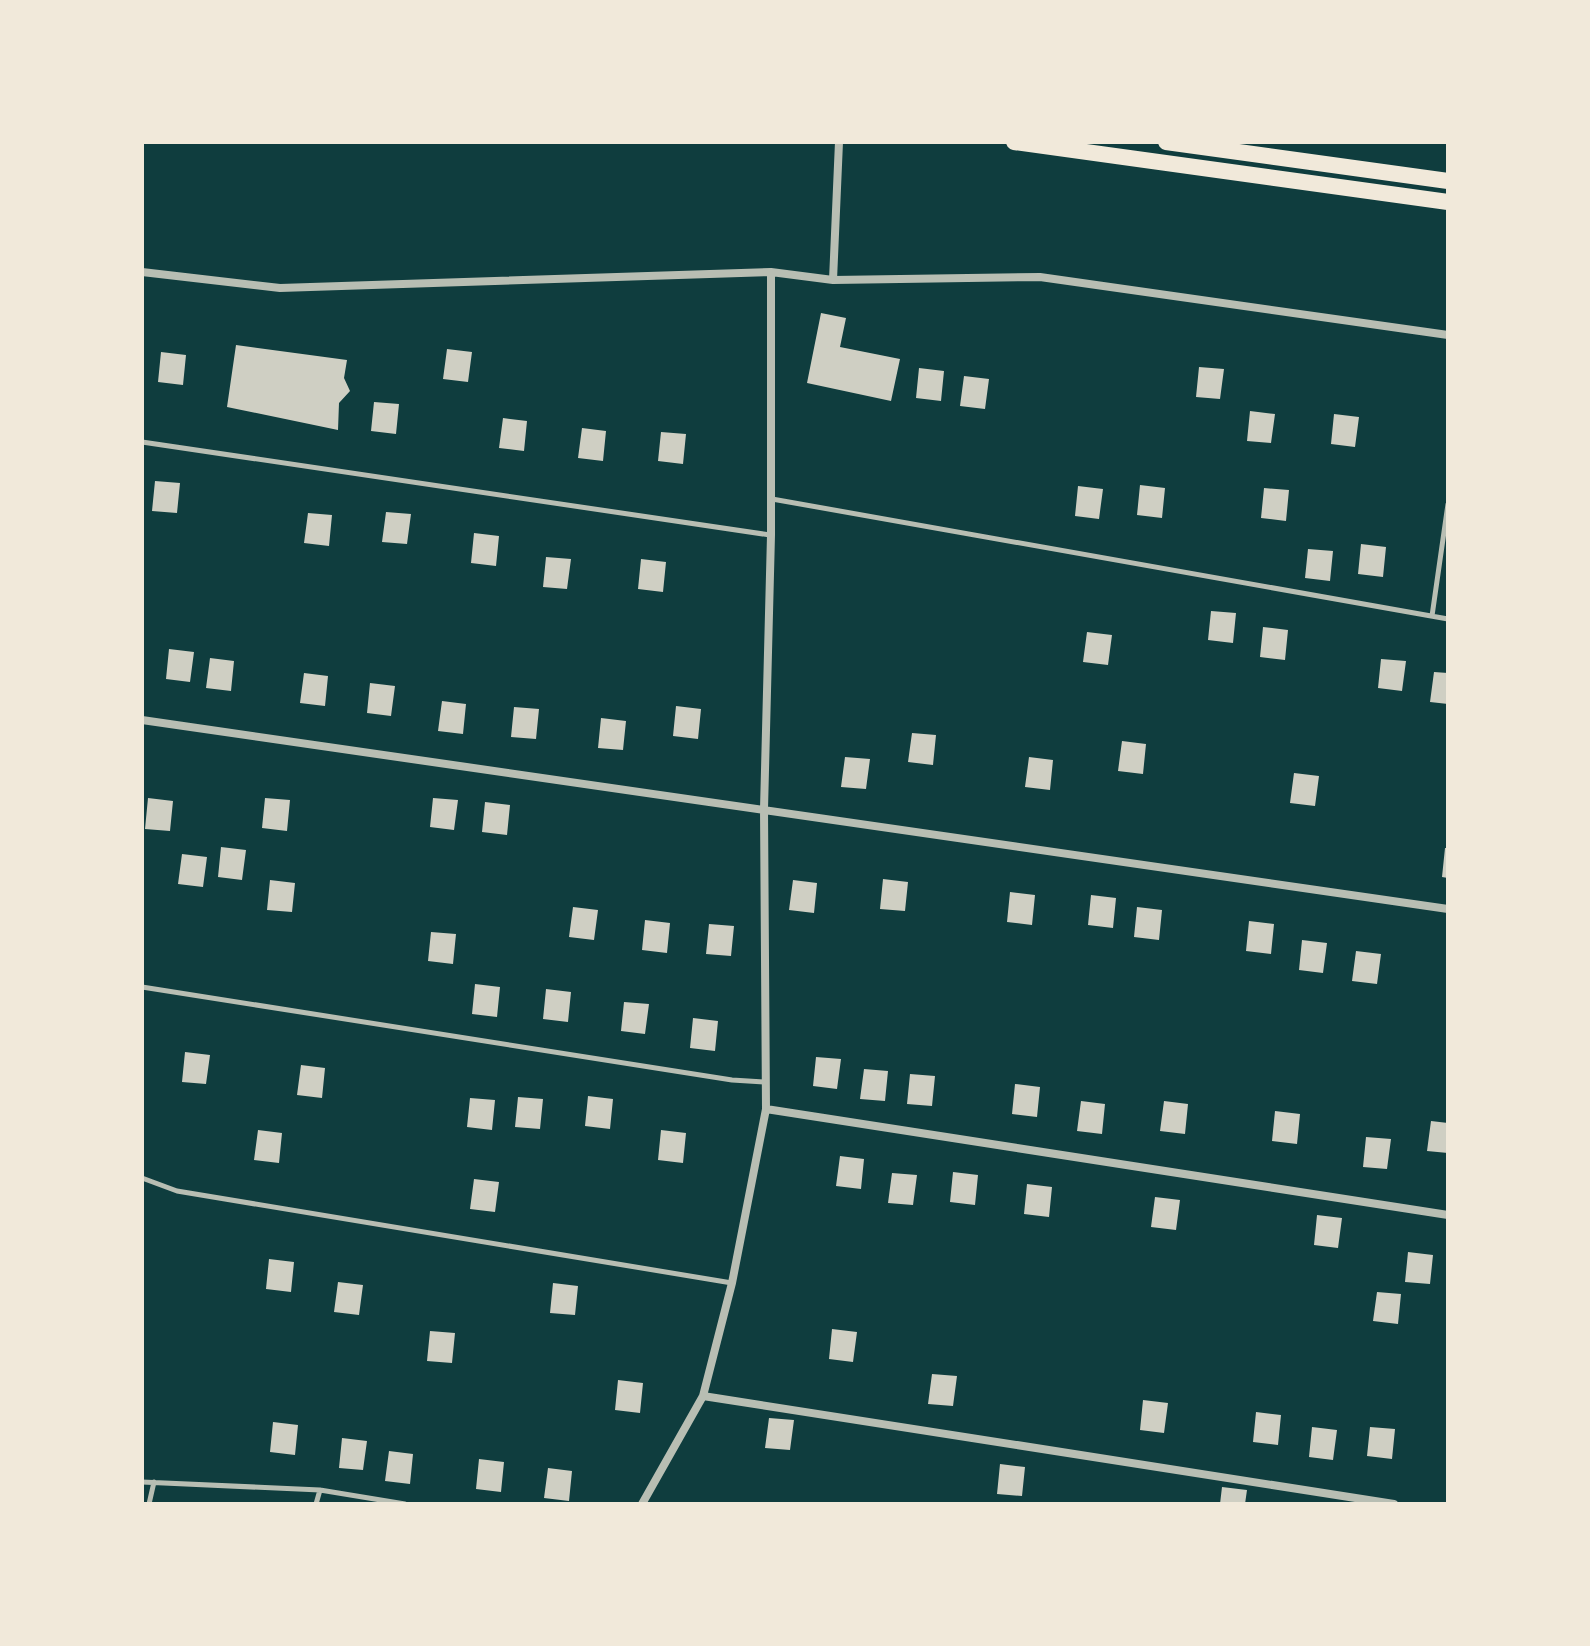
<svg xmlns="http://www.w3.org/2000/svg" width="1590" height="1646" viewBox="0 0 1590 1646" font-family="Barlow,sans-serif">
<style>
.building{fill:#cfcfc3}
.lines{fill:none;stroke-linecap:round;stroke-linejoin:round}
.service{stroke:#b8beb3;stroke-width:5}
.minor{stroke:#b8beb3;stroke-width:8}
.trunk{stroke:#f1e9da;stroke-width:16}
</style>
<rect width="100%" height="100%" fill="#0f3d3e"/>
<path class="building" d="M821 313 846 318 840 347 900 359 891 401 807 383Z
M236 345 347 360 344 378 350 391 339 403 338 430 227 407Z
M447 349 472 352 468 382 443 379Z
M161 352 186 355 183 385 158 382Z
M1199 367 1224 369 1220 399 1196 397Z
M919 368 944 371 941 401 916 398Z
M964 376 989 379 985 409 960 406Z
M374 402 399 404 396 434 371 431Z
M1250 411 1275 414 1271 443 1247 441Z
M1334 414 1359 417 1355 447 1331 444Z
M503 418 527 421 524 451 499 448Z
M582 428 606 431 603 461 578 458Z
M661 432 686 434 683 464 658 461Z
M155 481 180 483 177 513 152 511Z
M1140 485 1165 488 1162 518 1137 515Z
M1078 486 1103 489 1099 519 1075 516Z
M1264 488 1289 490 1286 521 1261 518Z
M386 512 411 514 407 544 382 542Z
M308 513 332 515 329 546 304 543Z
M474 533 499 536 496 566 471 563Z
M1361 544 1386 547 1383 577 1358 574Z
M1308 549 1333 551 1330 581 1305 578Z
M546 557 571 559 567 589 543 587Z
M641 559 666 562 663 592 638 589Z
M1211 611 1236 613 1233 643 1208 640Z
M1263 627 1288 630 1285 660 1260 657Z
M1087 632 1112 635 1108 665 1083 662Z
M169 649 194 652 190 682 166 679Z
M210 658 234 661 231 691 206 688Z
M1381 659 1406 661 1402 691 1378 688Z
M1434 672 1448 673V704L1430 702Z
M304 673 328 676 325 706 300 703Z
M370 683 395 686 391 716 367 713Z
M442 701 466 704 463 734 438 731Z
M676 706 701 709 698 739 673 736Z
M514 707 539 709 536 739 511 737Z
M601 718 626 721 623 750 598 748Z
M912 733 936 735 933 765 908 762Z
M1122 741 1146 744 1143 774 1118 771Z
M845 757 870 759 866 789 841 787Z
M1029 757 1053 760 1050 790 1025 787Z
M1294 773 1319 776 1315 806 1290 803Z
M148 798 173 801 170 831 145 829Z
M265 798 290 800 287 831 262 828Z
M433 798 458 800 454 830 430 827Z
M485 802 510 805 507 835 482 832Z
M221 847 246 850 242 880 218 877Z
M1445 848H1448V878L1442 877Z
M182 854 207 857 203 887 178 884Z
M883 879 908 882 905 911 880 909Z
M270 880 295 883 292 912 267 910Z
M793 880 817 883 814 913 789 910Z
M1010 892 1035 895 1032 925 1007 922Z
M1091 895 1116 898 1113 928 1088 925Z
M573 907 598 910 594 940 569 937Z
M1137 907 1162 910 1159 940 1134 937Z
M645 920 670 923 667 953 642 950Z
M1249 921 1274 924 1271 954 1246 951Z
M709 924 734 926 731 956 706 954Z
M431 932 456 934 453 964 428 961Z
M1302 940 1327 943 1323 973 1299 970Z
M1356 951 1381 954 1377 984 1352 981Z
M475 984 500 987 497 1017 472 1014Z
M546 989 571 992 568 1022 543 1019Z
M624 1002 649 1004 645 1034 621 1031Z
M693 1018 718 1021 715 1051 690 1048Z
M185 1052 210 1055 206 1084 182 1082Z
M816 1057 841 1059 837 1089 813 1086Z
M301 1065 325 1068 322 1098 297 1095Z
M864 1069 888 1071 885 1101 860 1099Z
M910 1074 935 1076 932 1106 907 1104Z
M1015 1084 1040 1087 1037 1117 1012 1114Z
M588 1096 613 1099 610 1129 585 1126Z
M518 1097 543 1099 540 1129 515 1127Z
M470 1098 495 1100 492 1130 467 1127Z
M1081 1101 1105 1104 1102 1134 1077 1131Z
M1164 1101 1188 1104 1185 1134 1160 1131Z
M1275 1111 1300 1114 1297 1144 1272 1141Z
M1431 1121 1448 1123V1153L1427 1151Z
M258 1130 282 1133 279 1163 254 1160Z
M661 1130 686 1133 683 1163 658 1160Z
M1366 1137 1391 1139 1387 1169 1363 1167Z
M840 1156 864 1159 861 1189 836 1186Z
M953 1172 978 1175 975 1205 950 1202Z
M892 1173 917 1175 913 1205 888 1203Z
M474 1179 499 1182 495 1212 470 1209Z
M1027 1184 1052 1187 1049 1217 1024 1214Z
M1155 1197 1180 1200 1176 1230 1151 1227Z
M1317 1215 1342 1218 1338 1248 1314 1245Z
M1408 1252 1433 1255 1430 1284 1405 1282Z
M269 1259 294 1262 291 1292 266 1289Z
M338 1282 363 1285 359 1315 334 1312Z
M553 1283 578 1286 575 1315 550 1313Z
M1377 1292 1401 1294 1398 1324 1373 1321Z
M832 1329 857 1332 853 1362 829 1359Z
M430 1331 455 1333 452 1363 427 1361Z
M932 1374 957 1376 953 1406 928 1404Z
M618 1380 643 1383 640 1413 615 1410Z
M1143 1400 1168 1403 1164 1433 1140 1430Z
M1256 1412 1281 1415 1278 1445 1253 1442Z
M769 1418 794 1420 790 1450 765 1448Z
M273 1422 298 1425 295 1455 270 1452Z
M1312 1427 1337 1430 1333 1460 1309 1457Z
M1370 1427 1395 1429 1392 1459 1367 1456Z
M342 1438 367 1441 363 1470 339 1468Z
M389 1451 413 1454 410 1484 385 1481Z
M479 1459 504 1462 501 1492 476 1489Z
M1000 1464 1025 1467 1022 1496 997 1494Z
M548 1468 572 1471 569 1501 544 1498Z
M1222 1487 1247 1490 1245 1504H1220Z"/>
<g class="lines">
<path class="service" d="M142 442 770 535
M772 499 1448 619
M1432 616 1448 504
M142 987 732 1080 765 1082
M142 1178 177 1191 732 1283
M142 1482 320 1490 405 1504
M149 1504 154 1482
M316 1504 320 1490"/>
<path class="minor" d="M142 272 280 288 771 272 833 280 1040 277 1448 335
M833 280 839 142
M142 720 1448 909
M766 1109 1448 1215
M703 1396 1394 1504
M642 1504 703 1396 732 1283 766 1109 764 809 771 535V272"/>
<path class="trunk" d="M1014 142 1448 202
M1166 142 1448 181"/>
</g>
<rect width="1590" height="1646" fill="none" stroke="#f1e9da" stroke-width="288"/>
</svg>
